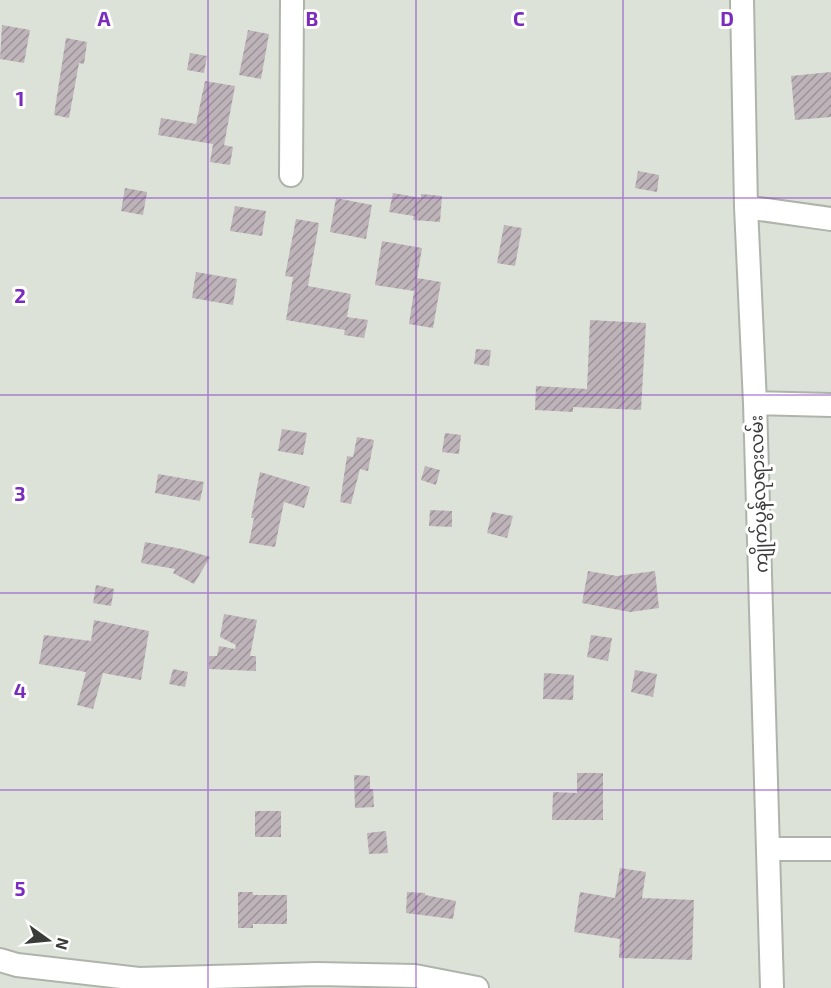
<svg xmlns="http://www.w3.org/2000/svg" width="831" height="988" viewBox="0 0 831 988" font-family="'Exo 2','Noto Sans Myanmar',sans-serif">
<style>
.building{fill:url(#building-hatch)}
.lines{fill:none;stroke-linecap:round;stroke-linejoin:round}
.minor-casing{stroke:#afb4ab;stroke-width:26}
.minor{stroke:#fff;stroke-width:22}
.grid{fill:none;stroke:#7b2cbf;stroke-width:1.5;stroke-opacity:0.55}
.labels{text-anchor:middle;dominant-baseline:central;stroke-width:6;stroke-linejoin:round;paint-order:stroke}
.street-label{font-size:18px;fill:#3a3c39;stroke:#fff}
.grid-label{font-size:20px;text-anchor:middle;font-weight:bold;fill:#7b2cbf;stroke:#fff;stroke-width:6;stroke-linejoin:round;paint-order:stroke}
</style>
<defs>
<pattern id="building-hatch" width="6" height="6" patternUnits="userSpaceOnUse" patternTransform="scale(1.5)"><rect width="6" height="6" fill="#bdb3b9"/><path d="M-1 1l2-2M0 6l6-6M5 7l2-2" fill="none" stroke="#9b9397"/></pattern>
</defs>
<rect width="100%" height="100%" fill="#dce2d8"/>
<path class="building" d="M2 25 30 30 24 63 0 59Z
M248 30 269 34 261 79 239 75Z
M66 38 87 42 84 64 79 63 69 118 54 115Z
M190 53 207 56 204 73 187 70Z
M831 72V117L795 120 791 76Z
M205 81 235 86 224 145 233 147 230 165 210 162 213 144 158 135 161 118 196 124Z
M638 171 659 175 657 192 635 188Z
M125 188 147 192 143 215 121 211Z
M393 193 421 198V194L442 196 440 222 413 220 414 216 389 212Z
M336 198 372 205 366 239 330 232Z
M235 206 266 211 262 236 230 231Z
M296 219 319 223 308 286 351 294 347 317 368 320 364 338 344 335 345 330 286 320 293 277 285 276Z
M504 225 522 228 515 266 497 263Z
M382 241 422 248 417 278 441 282 433 328 409 324 414 291 375 285Z
M196 272 237 279 233 305 192 298Z
M590 320 646 323 641 410 573 407V412L535 410 536 386 587 389Z
M476 349 491 350 489 366 474 364Z
M282 429 307 433 303 455 278 451Z
M445 433 461 435 459 454 442 452Z
M357 437 374 440 368 471 360 469 351 504 340 502 347 456 353 457Z
M425 466 440 470 436 485 421 480Z
M260 472 310 487 304 508 284 502 275 547 249 543 254 518H251Z
M158 474 204 482 200 501 155 493Z
M430 510 452 511V527L429 526Z
M492 512 513 516 507 538 487 533Z
M145 542 182 549 210 557 194 584 173 573 175 569 141 563Z
M588 571 617 576 655 571 659 608 630 612 582 603Z
M96 585 114 589 111 606 93 603Z
M224 614 257 620 250 656H256V671L209 669V656H217L219 646 235 649 236 645 220 637Z
M94 620 149 631 141 680 103 673 93 709 77 705 86 672 39 664 44 635 91 641Z
M591 635 612 638 608 661 587 657Z
M173 669 188 672 185 687 169 684Z
M635 670 657 674 653 697 631 692Z
M544 673 574 675 573 700 543 699Z
M577 773H603V820H552L553 792 577 793Z
M354 775 370 776V789H373L374 807 355 808Z
M255 811H281V837H255Z
M386 831 388 853 369 854 367 833Z
M620 868 646 872 642 898 694 900 692 960 619 958 620 939 574 932 580 892 615 898Z
M238 892H253V895H287V924H253V928H238Z
M407 892 425 893V895L456 901 453 919 406 913Z"/>
<g class="lines">
<g class="minor-casing">
<path id="minor" d="M742 0 746 207 755 403 772 988
M291 175 292 0
M746 207 831 219
M755 403 831 405
M768 849H831
M0 960 17 965 139 979 317 974 415 976 477 988"/>
</g>
<use href="#minor" class="minor"/>
</g>
<path class="grid" d="M208 0V988M416 0V988M623 0V988M0 198H831M0 395H831M0 593H831M0 790H831"/>
<g class="labels">
<g class="street-label">
<text transform="translate(758 494) rotate(-92)">ကျိုက်ပွန်လုရားလမ်း</text>
</g>
</g>
<g class="grid-label">
<text x="104" y="26">A</text>
<text x="312" y="26">B</text>
<text x="519" y="26">C</text>
<text x="727" y="26">D</text>
<text x="20" y="106">1</text>
<text x="20" y="303">2</text>
<text x="20" y="501">3</text>
<text x="20" y="698">4</text>
<text x="20" y="896">5</text>
</g>
<g transform="translate(48 940) rotate(105)" stroke="#ffffff" stroke-width="4.5" paint-order="stroke">
<path d="M0-4.5L10 22L0 15L-10 22Z" fill="#3a3c39"/>
<text y="-9" font-size="16" font-weight="bold" text-anchor="middle" fill="#3a3c39">N</text>
</g>
</svg>
